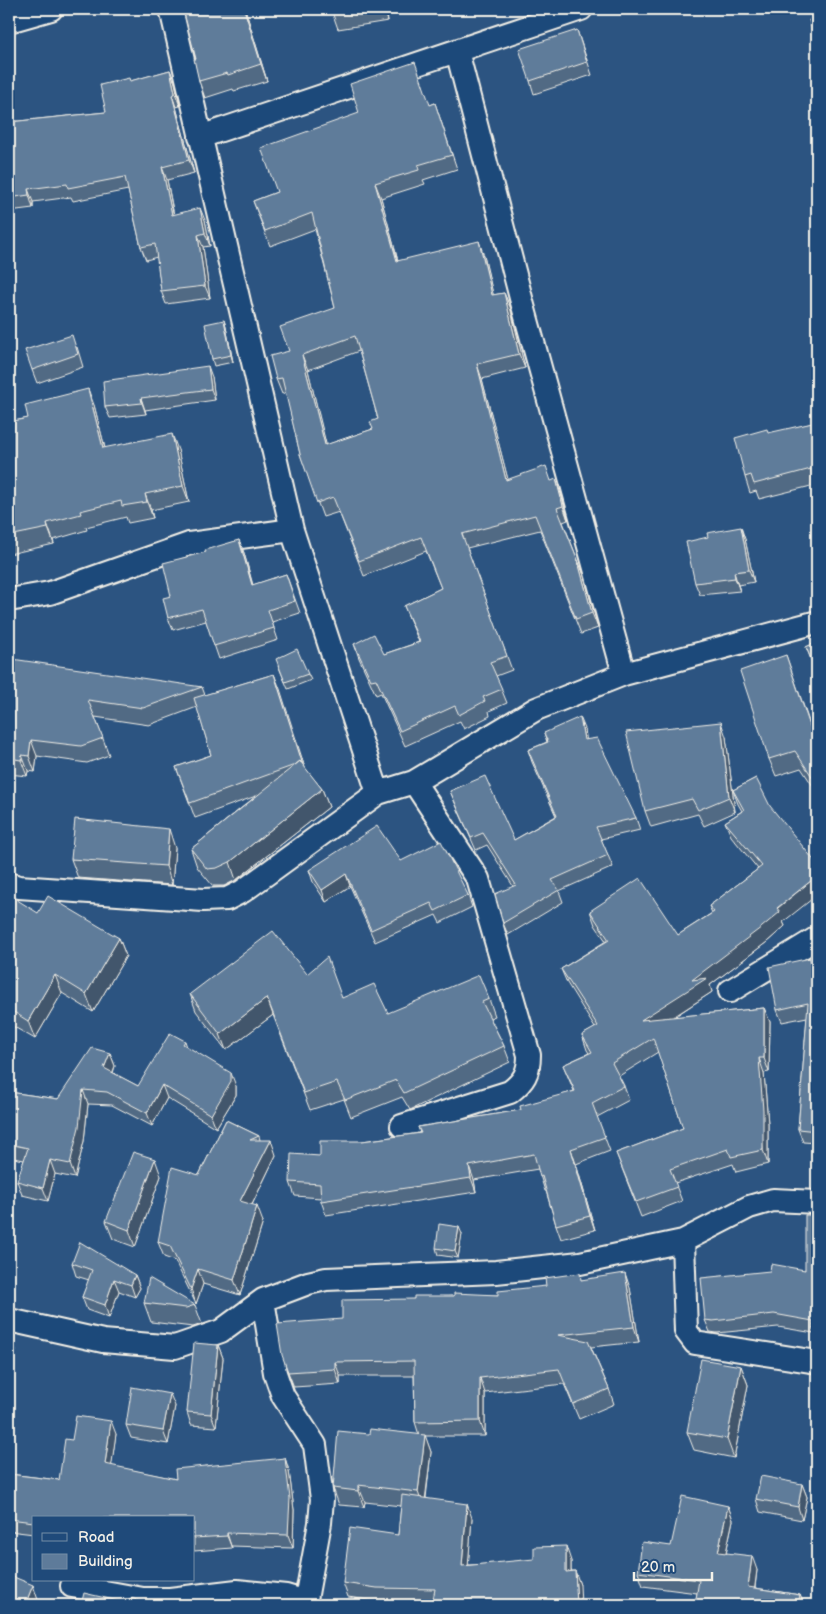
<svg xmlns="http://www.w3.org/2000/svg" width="826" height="1614" viewBox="0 0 826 1614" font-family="'Balsamiq Sans',sans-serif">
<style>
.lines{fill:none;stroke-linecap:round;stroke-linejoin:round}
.street-casing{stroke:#f4f1e8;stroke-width:26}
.street{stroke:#1f4a7a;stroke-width:22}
.wall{fill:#516a84;stroke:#f4f1e8;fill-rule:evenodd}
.shaded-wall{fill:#42566c;stroke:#f4f1e8}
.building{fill:#5e7b9a;stroke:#f4f1e8;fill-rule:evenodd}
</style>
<rect width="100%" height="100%" fill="#2c5481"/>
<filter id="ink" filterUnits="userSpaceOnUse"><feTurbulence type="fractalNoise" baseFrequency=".02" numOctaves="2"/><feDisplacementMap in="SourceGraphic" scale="10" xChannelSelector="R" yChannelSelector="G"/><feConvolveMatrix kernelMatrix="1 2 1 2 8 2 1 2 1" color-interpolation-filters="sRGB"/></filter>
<g filter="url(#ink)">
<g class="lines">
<g class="street-casing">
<path id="street" d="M171 9 292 530 378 793
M9 21 51 9
M457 51 522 302 624 674
M200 137 581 9
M9 600 50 593 189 544 292 530
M9 884 19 887 203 900 227 899 243 891 378 793 414 782 536 709 624 674 817 622
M730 991 817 938
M402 1126 510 1092C524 1081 529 1073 529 1055L478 879 414 782
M683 1241 686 1331 695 1343 817 1362
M263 1300 275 1373 283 1396 315 1445 322 1499 320 1523 305 1605
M9 1320 103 1341 175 1347 221 1331 263 1300 308 1283 326 1279 496 1272 580 1263 683 1241 749 1207 773 1200 817 1202
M72 1586 143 1599H170L237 1591 286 1596 306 1602"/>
</g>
<use href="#street" class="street"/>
</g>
<path class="wall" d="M245 9 267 81 234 91 233 89 205 98 199 81Z
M331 9H407L387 15 388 21 338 29Z
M577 30 592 75 534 94 530 81Z
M170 70 175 83 180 106 176 107 194 173 167 180 174 215 205 220 210 246 203 247 210 298 166 304 161 291 157 257 146 260 141 247 128 190 73 201 71 197 33 202V208L9 211V122L106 112 131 81Z
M435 103 457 169 423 180 425 184 381 198 398 261 484 256 493 295 504 293 510 307 525 368 482 379 508 480 551 481 561 494 568 520 563 522 583 573 598 628 581 634 540 530 467 548 512 670 496 676 507 703 489 711 490 716 464 729 460 721 405 746 381 693 376 695 359 658 354 644 384 654 419 642 404 606 441 588 426 551 364 576 339 512 323 517 300 454 286 392 282 394 276 379 289 351 335 308 315 229 270 246 253 201 277 192 430 105ZM359 351 378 419 373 429 326 445 308 370Z
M224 320 226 327 233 362 214 366 212 359Z
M77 347 83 367 37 383 32 370Z
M212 377 215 400 145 410 146 414 110 418 105 407Z
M94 405 105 448 178 450 189 502 151 510 153 518 128 523 126 517 86 527 87 530 53 540 54 544 9 554V422Z
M817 422 815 485 759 499 756 491 750 493 745 477 793 428Z
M745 539 754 582 738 585 740 591 700 595 695 583Z
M239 540 244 553 253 585 286 574 300 613 272 622 278 640 219 659 206 621 173 630 168 618 171 596 206 552Z
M817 642V675L806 647Z
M786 655 813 733 817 739V792L801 768 776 776 769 759Z
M278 665 308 674 311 680 288 689Z
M274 674 304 767 322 789 329 807 236 880 224 886H213L197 867 191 849 256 796 195 818 176 767 211 755 197 707 149 725 95 717 109 755 87 763 37 756 35 772 28 771 27 776 9 774V680L202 687 205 695Z
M585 729 586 739 636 818 640 830 601 839 613 867 559 891 563 902 508 935 503 923 513 886 487 845 476 850 455 803 450 791 514 840 556 816 532 762 528 750 547 742 544 733Z
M726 737 735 812 704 826 698 814 651 827 645 811Z
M756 778 783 922 785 926 767 942 710 985 712 992 674 1017 764 1008 770 1022 769 1072 764 1073 768 1124V1164L736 1172 733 1164 675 1183 682 1201 641 1217 616 1153 683 1128 658 1052 619 1076 624 1086 629 1100 597 1117 610 1151 576 1164 595 1230 561 1239 556 1225 546 1191H545L538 1169 474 1180 476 1192 326 1215 321 1201V1198L295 1196 290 1182 320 1156 362 1141 420 1133 418 1127 521 1110 574 1091 563 1065 589 1053 587 1050 582 1035 595 1028 567 983 561 969 606 941 595 925 590 911 678 935 712 913 709 906 758 869 731 836 725 822 742 811 738 804 733 790Z
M175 848 172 885 78 878 71 859Z
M401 861 468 895 472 907 440 923 436 915 375 942 350 886 326 902 313 882 309 870Z
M9 904 119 938 126 956 93 1012 62 993 35 1039 9 1024Z
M815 971 817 984V1143L803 1142 798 1129 807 1017 782 1022 777 1010Z
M307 974 342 998 388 1013 489 999 495 1016 490 1018 504 1046 510 1062 410 1110 402 1097 351 1117 344 1099 310 1110 273 1015 226 1050 196 1011 190 994Z
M185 1041 187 1047 236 1086V1095L216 1128 167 1098 152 1126 112 1105 88 1104 84 1141 75 1178 55 1174 48 1201 22 1195 17 1181 24 1160 9 1157V1092L58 1099 110 1053 115 1066 113 1073 138 1086Z
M226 1120 259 1136 260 1140 276 1155 252 1205 263 1222 240 1295 203 1284 196 1304 175 1261 164 1257 158 1242 199 1175Z
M161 1176 135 1247 113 1239 106 1221Z
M817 1215V1341L814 1333 778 1327 717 1333 710 1332 705 1320 805 1270Z
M462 1234 458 1258 438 1255 436 1248Z
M72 1263 135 1275 140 1288 135 1297 119 1291 109 1318 87 1310 82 1297 89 1280 76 1276Z
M582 1280 630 1288 639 1342 591 1347 609 1389 614 1404 579 1419 564 1384 485 1393V1436H425L431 1452 426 1498 472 1518 468 1565 571 1561V1571H575L580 1585 432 1603 382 1602 348 1597 343 1583 398 1535 401 1506 365 1502 364 1507 339 1505 333 1488 369 1434 419 1435 415 1422 414 1376H340V1384L294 1387 288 1372 342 1319 414 1299 454 1296 498 1295Z
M144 1303 195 1305 202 1324 193 1327 151 1322Z
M218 1345 223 1358 216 1427 191 1425 187 1412Z
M741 1366 748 1385 734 1458 694 1450 687 1432Z
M175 1406 168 1444 131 1438 126 1425Z
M116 1434 111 1466 176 1479 285 1458 289 1471 294 1510 293 1548 231 1546 232 1548 194 1551V1518H34V1534L9 1531V1474L59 1480 72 1440Z
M802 1484 807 1497 802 1520 760 1512 756 1499Z
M728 1506 733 1520 726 1553 757 1570 755 1588 800 1595 804 1605H695L697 1593 643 1586 638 1572 671 1546Z"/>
<path class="shaded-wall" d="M244 9H245L267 81 261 64Z
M384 9H385L387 15 388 21Z
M170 70 175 83 180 106 175 93Z
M172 95 176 107 194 173 189 160Z
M162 167 167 180 176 228 172 215Z
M375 183 381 198 402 276 397 261Z
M28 189 33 202V208L29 195Z
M200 208 205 220 210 246 205 233Z
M198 235 203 247 210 298 205 286Z
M479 241 484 256 497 310 492 295Z
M504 293 510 307 525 368 519 354Z
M224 320 226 327 233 362 231 355Z
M302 355 308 370 330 460 325 445Z
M477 364 482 379 512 495 506 480Z
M208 366 212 377 215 400 211 389Z
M88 389 94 405 109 464 103 448Z
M141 398 145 410 146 414 142 403Z
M172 434 178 450 189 502 183 486Z
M556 479 561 494 568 520 563 506Z
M145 494 151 510 153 518 147 502Z
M47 523 53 540 54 544 48 528Z
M741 527 745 539 754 582 749 570Z
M239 540 244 553 256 598 252 585Z
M577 558 583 573 598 628 592 613Z
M734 572 738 585 740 591 735 578Z
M274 674 280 689 308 777 302 762Z
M580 717 585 729 588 752 584 740Z
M721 722 726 737 735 812 729 797Z
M31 740 37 756 35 772 29 756Z
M22 755 28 771 27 776 21 760Z
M322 789 329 807 236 880 230 862Z
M169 829 175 848 172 885 166 866Z
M346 874 350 886 326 902 322 890Z
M817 876V895L783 922 785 926 767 942 710 985 712 992 647 1034 641 1020Z
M119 938 126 956 93 1012 86 994Z
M810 958 815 971 817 984V992Z
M55 975 62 993 35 1039 28 1021Z
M267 998 273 1015 226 1050 220 1034Z
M764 1008 770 1022 769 1072 764 1058Z
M110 1053 115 1066 109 1082 104 1068Z
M759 1058 764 1073 768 1124V1164L763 1150Z
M231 1073 236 1086V1095L216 1128 211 1115Z
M162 1085 167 1098 152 1126 147 1113Z
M83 1090 88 1104 84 1141 75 1178 70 1164Z
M271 1140 276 1155 246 1217 240 1201Z
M571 1149 576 1164 595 1230 590 1216Z
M155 1159 161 1176 135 1247 129 1230Z
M50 1160 55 1174 48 1201 43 1188Z
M469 1166 474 1180 476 1192 471 1178Z
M257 1206 263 1222 240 1295 234 1280Z
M459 1227 462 1234 458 1258 455 1251Z
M198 1269 203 1284 196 1304 191 1289Z
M625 1273 630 1288 639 1342 634 1327Z
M135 1275 140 1288 135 1297 131 1285Z
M114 1279 119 1291 109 1318 105 1305Z
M11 1337 16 1350 9 1369V1344Z
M218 1345 223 1358 216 1427 211 1414Z
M335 1362 340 1376V1384L335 1369Z
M741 1366 748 1385 734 1458 727 1439Z
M480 1378 485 1393V1436L480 1421Z
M170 1394 175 1406 168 1444 163 1431Z
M111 1421 116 1434 110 1477 105 1464Z
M425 1435 431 1452 424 1509 418 1492Z
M285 1458 289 1471 294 1510 293 1548 288 1535Z
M802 1484 807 1497 802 1520 798 1507Z
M358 1485 365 1502 364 1507 358 1491Z
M467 1504 472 1518 467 1580 462 1566Z
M728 1506 733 1520 723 1566 718 1552Z
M227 1533 231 1546 232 1548 227 1536Z
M566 1546 571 1561V1586L566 1572Z
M752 1556 757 1570 753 1601 748 1587Z
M575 1571 580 1585 581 1605H577Z
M33 1585 38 1600 36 1605H25Z
M800 1595 804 1605H798Z"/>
<path class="building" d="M183 9H244L261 64 228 75 227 73 199 81 194 59H196Z
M331 9H355L331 13Z
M817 17V49L809 20Z
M577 30 587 62 530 81 519 49Z
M415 62 430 105 435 103 452 155 418 165 419 170 375 183 397 261 479 241 492 295 504 293 519 354 477 364 506 480 546 466 551 481 556 479 563 506 557 508 577 558 592 613 576 619 535 515 462 534 507 656 490 662 502 689 483 697 485 701 459 715 455 706 400 731 376 679 371 680 354 644 374 634 384 654 420 642 404 606 441 588 421 537 359 561 333 497 317 503 300 454 282 378 276 379 270 356 289 351 280 327 335 308 312 213 265 231 253 201 277 192 261 148 359 113 350 84ZM355 336 378 419 370 422 373 429 325 445 302 355Z
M170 70 175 93 172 95 189 160 162 167 172 215 200 208 205 233 198 235 205 286 161 291 155 244 141 247 125 177 68 188 67 184 28 189 29 195 9 198V122L106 112 100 85 129 78 130 81Z
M224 320 231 355 212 359 205 324Z
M72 335 78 354 32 370 25 350Z
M208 366 211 389 141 398 142 403 105 407 103 381Z
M88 389 103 448 172 434 183 486 145 494 147 502 122 506 121 501 80 511 81 514 47 523 48 528 9 536V422L28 418 25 405Z
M817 422V495L811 469 754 484 751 475 745 477 735 438 767 429 768 433Z
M741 527 749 570 734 572 735 578 695 583 686 542 708 537 707 533Z
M239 540 252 585 286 574 295 601 268 610 274 628 214 646 202 609 168 618 163 598 171 596 163 563 206 552 205 550Z
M817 642V667L815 668 806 647Z
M297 649 308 674 285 682 276 659Z
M786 655 812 732 817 739V784L795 751 769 759 740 671Z
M12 659 202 687 143 708 88 700 103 738 81 746 31 740 29 756 22 755 21 760 9 758V680Z
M274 674 302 762 301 763 300 761 295 765 190 803 176 767 211 755 194 698Z
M580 717 584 740 597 738 636 818 596 827 608 855 552 880 559 890 503 923 495 894 516 885 483 833 471 838 450 791 485 776 514 840 557 816 528 750 548 742 544 733Z
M721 722 729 797 698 810 692 799 645 811 626 732Z
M300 761 322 789 230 862 217 868 207 869 191 849Z
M756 778 770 806 817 864V876L777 908 780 912 762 927 692 980 707 978 641 1020 764 1008V1058H759L763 1110V1150L731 1157 728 1149 670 1169 677 1187 636 1202 616 1153 683 1128 653 1038 612 1063 624 1086 592 1103 605 1137 571 1149 590 1216 556 1225 542 1176 540 1177 534 1154 469 1166 471 1178 321 1201 320 1184 290 1182 291 1154 320 1156V1141H362L421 1133 418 1127 521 1110 520 1106 575 1091 563 1065 592 1052 582 1035 598 1026 561 969 609 940 590 911 640 878 678 935 714 912 709 906 762 866 725 822 744 810 733 790Z
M75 819 169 829 166 866 71 859Z
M377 826 401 861 441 841 468 895 435 911 431 903 371 930 346 874 322 890 309 870Z
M48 896 119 938 86 994 55 975 28 1021 9 1009V904H10L14 898 38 913Z
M273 931 307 974 327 957 342 998 374 984 388 1013 479 975 489 999 482 1002 504 1046 404 1093 396 1080 345 1100 337 1082 304 1093 267 998 220 1034 190 994Z
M810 958 817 992V1131L798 1129 808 1003 777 1010 769 967Z
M170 1033 185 1041 183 1044 231 1073V1081L211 1115 162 1085 147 1113 107 1092 83 1090 79 1127 70 1164 50 1160 43 1188 17 1181 28 1148 9 1144V1092L58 1099 92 1048 110 1053 104 1068 138 1086Z
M226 1120 259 1136 250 1140H271L240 1201 257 1206 234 1280 198 1269 191 1289 170 1246 158 1242 172 1167 199 1175Z
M133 1152 155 1159 129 1230 106 1221Z
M805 1215H817V1329H812L813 1321 774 1314 713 1321 705 1320 701 1278 770 1271 771 1264 805 1270Z
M439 1224 459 1227 455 1251 436 1248Z
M80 1242 135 1275 131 1285 114 1279 105 1305 82 1297 92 1270 72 1263Z
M580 1273 581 1280 625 1273 634 1327 558 1335 588 1341 609 1389 573 1404 559 1369 480 1378V1421L415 1422 414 1361 335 1362V1369L288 1372 282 1355 277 1324 342 1319V1300L414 1299V1296H454V1293L498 1295V1291L546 1286 545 1278Z
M149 1278 195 1305 186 1308 144 1303Z
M9 1337H11L9 1344Z
M194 1343 218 1345 211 1414 187 1412Z
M701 1359 741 1366 727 1439 687 1432Z
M132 1387 170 1394 163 1431 126 1425Z
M76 1416 111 1421 105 1464 176 1479 175 1469 285 1458 290 1498 288 1535 227 1533V1536L194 1538V1518H34V1522L9 1519V1474L59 1480 65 1439 72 1440Z
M370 1429 425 1435 418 1492 358 1485V1491L333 1488 338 1431 369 1434Z
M761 1476 802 1484 798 1507 756 1499Z
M402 1495 467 1504 462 1566 534 1559V1547L566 1546V1572L575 1571 577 1605H432L435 1589 377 1588 343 1583 350 1528 398 1535Z
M682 1496 728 1506 718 1552 752 1556 748 1587 800 1595 798 1605H695L699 1580 638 1572 642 1542 671 1546Z
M9 1575 33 1585 25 1605H9Z
M84 1593 127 1603 131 1598 152 1605H81Z
M209 1601 241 1605H208Z"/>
</g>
<rect width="826" height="1614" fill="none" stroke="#1f4a7a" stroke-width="30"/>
<rect x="15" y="15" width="796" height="1584" fill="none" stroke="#f4f1e8" stroke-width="2" filter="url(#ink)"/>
<rect x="32" y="1516" width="162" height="65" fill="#1f4a7a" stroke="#748da6"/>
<rect x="42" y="1533" width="25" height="8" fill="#1f4a7a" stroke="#748da6"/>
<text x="78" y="1542" font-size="15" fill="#f4f1e8">Road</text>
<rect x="42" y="1554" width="25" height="15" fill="#5e7b9a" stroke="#748da6"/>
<text x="78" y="1566" font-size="15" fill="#f4f1e8">Building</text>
<path d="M634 1572v8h78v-8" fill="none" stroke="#f4f1e8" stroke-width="2.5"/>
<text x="641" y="1572" font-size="15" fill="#f4f1e8" stroke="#1f4a7a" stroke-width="4" paint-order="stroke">20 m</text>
</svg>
